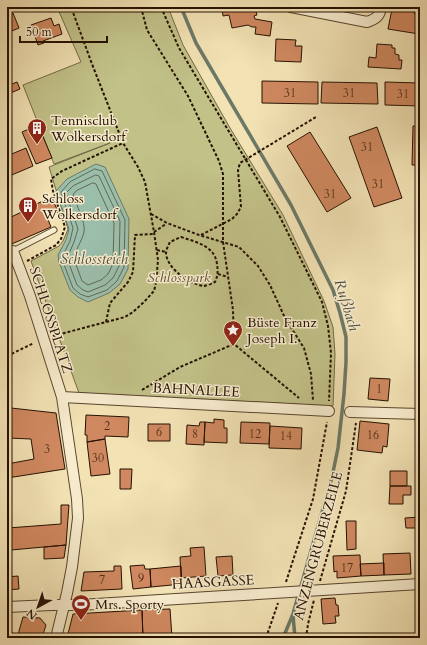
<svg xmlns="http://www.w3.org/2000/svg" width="427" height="645" viewBox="0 0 427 645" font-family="Cardo,serif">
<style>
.green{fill:#c1c188;stroke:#746945}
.water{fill:#9bbeab;stroke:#6c7967}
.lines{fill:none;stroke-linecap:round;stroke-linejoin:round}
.shore{stroke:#606856;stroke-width:1}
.stream{stroke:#6c7967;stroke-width:3.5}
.building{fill:#cf885f;stroke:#261102}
.service-casing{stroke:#59452e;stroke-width:7}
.minor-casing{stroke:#59452e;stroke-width:12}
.path{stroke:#261102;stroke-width:2;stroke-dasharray:3 2;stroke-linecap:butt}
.service{stroke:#f7ecce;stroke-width:5}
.minor{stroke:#f7ecce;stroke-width:10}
.labels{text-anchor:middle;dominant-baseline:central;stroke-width:3;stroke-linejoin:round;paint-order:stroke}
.number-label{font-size:12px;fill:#502f19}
.poi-label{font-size:14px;fill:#261102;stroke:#f7ecce;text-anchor:start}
.park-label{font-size:14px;font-style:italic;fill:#5c4f31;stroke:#f7ecce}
.street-label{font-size:14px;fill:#261102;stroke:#f7ecce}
.water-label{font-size:15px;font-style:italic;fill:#4f4e3d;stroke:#f7ecce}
</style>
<rect width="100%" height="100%" fill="#f2e2b4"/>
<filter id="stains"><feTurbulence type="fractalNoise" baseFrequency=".005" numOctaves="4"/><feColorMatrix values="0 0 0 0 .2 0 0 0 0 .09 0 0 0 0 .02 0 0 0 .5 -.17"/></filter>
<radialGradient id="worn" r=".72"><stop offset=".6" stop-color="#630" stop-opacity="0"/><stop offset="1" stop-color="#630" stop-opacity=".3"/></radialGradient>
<path class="green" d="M57 7H168L183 45 230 128 283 215 324 301 333 327 335 354 333 406 79 393 31 261 59 246 63 241 68 229 49 167 110 143 54 164 23 85 81 62Z"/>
<path class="water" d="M96 164 105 167 129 219 128 269 120 284 109 293 88 302 78 297 70 290 59 262 58 255 66 240 69 229 56 191 67 179Z"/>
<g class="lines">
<path class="shore" d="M95 169 102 171 125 220 124 267 117 281 107 290 88 297 80 294 73 288 63 262V255L70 241 73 228 61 192 70 182Z
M96 175 99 176 120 221 119 266 113 278 105 285 88 292 83 290 77 285 68 261V256L74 242 78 229 66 193 73 186Z
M93 183 96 184 114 223 113 264 108 274 101 280 88 285 82 281 74 259C75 250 82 241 84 232 86 222 76 205 73 195L76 191Z"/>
<path class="stream" d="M181 7 196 43 291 205 333 290 340 313 346 337V362L344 394 338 448 332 477 293 614 283 638
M293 615 295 638"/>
</g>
<path class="building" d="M227 7H258L259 10 256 11 257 15 254 16 255 19 272 22 270 36 255 34 256 27H252L248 25 232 28 229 15 223 16 222 8Z
M397 7 415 8 414 13 420 14 419 34 388 29 392 9 396 10Z
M13 13 19 28 7 33V16Z
M51 18 54 26 59 24 62 34 43 41 44 43 38 45 31 25Z
M276 39 296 40 295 46H302L301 62 275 61Z
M377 44 392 45V48H395V54L399 55V60H402L401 69 368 67 369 57 376 58Z
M262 81 318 82V104L262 103Z
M17 82 20 89 8 94 7 86Z
M322 82 377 83 378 104 321 103Z
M385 82 420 83V106L385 105Z
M38 125 52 158 36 164 22 132Z
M413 126H420V165H412Z
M377 127 402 198 374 207 349 137Z
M310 132 351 198 327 212 287 146Z
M26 148 33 166 7 177V156Z
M416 174H420V198H416Z
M52 197 58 212 47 217 51 227 7 246V219L34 206V205Z
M370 378 390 379 388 401 368 399Z
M11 408 56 413 65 469 7 478V464L34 459 31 439 8 438Z
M7 411H10L7 442Z
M86 415 129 417 128 437 105 436V439L87 442V435H85Z
M214 419 224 420V428H227V443L204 442 205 422 214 423Z
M360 421 389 424 387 447 383 446 382 453 357 450Z
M200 422H205L204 445 186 444 187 425 199 426Z
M241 422 270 423 269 444 240 443Z
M148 424H170V441H148Z
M270 426 302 428 301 449 269 448Z
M105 439 110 474 91 476 87 442Z
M120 469H132L131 489H120Z
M390 471H407V486H390Z
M390 486H411V495H403V504H389Z
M61 505H69L66 545 11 550 8 528 61 524Z
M420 517V528H406L405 518Z
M346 521H356V549L347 550Z
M66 545 64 558 44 559V547Z
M204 547 206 576 181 578 180 557 191 556 190 548Z
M410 553 411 574 384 575 383 554Z
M360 555 361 576 337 578V571L334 572 333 556Z
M232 556 233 575 218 576 216 557Z
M384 563V575L361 576 360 564Z
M144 565 145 569H150L151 587 133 589 130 566Z
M114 566H121L122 589 81 591 84 572 114 571Z
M181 566 182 584 151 587 150 569Z
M18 576 19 589 7 590V577Z
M419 594H420V610H419Z
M335 598 336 605H338L339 616H335L336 623 323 624 321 599Z
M170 609 172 638H143L142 610Z
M142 610 143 638H130V635L92 637V638H67L73 614Z
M23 617 40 618 46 625 42 638H17Z
M408 635 409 638H392Z"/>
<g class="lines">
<g class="service-casing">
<path id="service" d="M7 254 54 230"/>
</g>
<g class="minor-casing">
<path id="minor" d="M291 7 367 22C376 19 380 16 381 7
M13 251 30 296 62 397 77 499 78 518 72 567 67 593 56 638
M62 397 329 411
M350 412 420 414
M7 607 52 605H80L420 584"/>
</g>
<path class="path" d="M141 7 147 30 188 96 219 161 223 174V242L233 310 234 344 299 398
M161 7 179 48 280 217 322 302 328 326 331 353 329 401
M151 214 167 223 199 235 239 247 258 266 270 285 285 318 304 348 311 374 313 400
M154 232 166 224
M201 235 232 219 237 214 241 207 238 170 240 163 316 117
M181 237C196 242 215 246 217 264 218 272 218 275 215 282 211 284 206 286 203 286 188 283 168 269 166 254 166 250 168 246 170 242Z
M157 250 166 252
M27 261 56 245 61 239 65 227 53 191 51 179 62 171 123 143
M218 274 228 277
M106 322 110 303 128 282 133 272 135 235 154 234
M53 336 125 317 133 312 144 302 154 291 156 283 158 260 154 232 145 182 138 167 123 143 92 64 71 7
M7 356 34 343
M142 390 180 367 234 344
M320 581 346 491 356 423
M286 582 313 499 327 422
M266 638 278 603
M306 638 308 624 314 600"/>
<use href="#service" class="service"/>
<use href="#minor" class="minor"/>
</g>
<defs>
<g id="building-pin" transform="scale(1)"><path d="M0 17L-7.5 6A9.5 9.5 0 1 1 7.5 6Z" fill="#8f2418" stroke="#f7ecce"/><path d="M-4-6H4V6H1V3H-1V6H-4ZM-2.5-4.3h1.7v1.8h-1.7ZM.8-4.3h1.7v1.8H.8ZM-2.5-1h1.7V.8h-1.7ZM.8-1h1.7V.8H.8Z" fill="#fff"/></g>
<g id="sight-pin" transform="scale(1)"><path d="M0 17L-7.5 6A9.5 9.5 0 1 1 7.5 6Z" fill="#8f2418" stroke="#f7ecce"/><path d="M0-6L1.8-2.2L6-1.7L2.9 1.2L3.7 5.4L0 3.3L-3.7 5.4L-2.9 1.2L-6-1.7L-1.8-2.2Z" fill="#fff"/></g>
<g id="stadium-pin" transform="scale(1)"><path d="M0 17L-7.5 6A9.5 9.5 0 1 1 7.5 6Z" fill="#8f2418" stroke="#f7ecce"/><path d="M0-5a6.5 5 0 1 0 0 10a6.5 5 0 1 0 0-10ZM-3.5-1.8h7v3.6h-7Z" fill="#fff"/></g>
</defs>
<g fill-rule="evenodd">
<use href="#building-pin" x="37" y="128"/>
<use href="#building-pin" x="28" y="206"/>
<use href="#sight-pin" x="233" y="330"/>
<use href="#stadium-pin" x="81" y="604"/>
</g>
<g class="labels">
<g class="number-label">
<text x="290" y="93">31</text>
<text x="349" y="93">31</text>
<text x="403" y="94">31</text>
<text x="367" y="147">31</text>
<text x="378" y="184">31</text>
<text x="330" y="194">31</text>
<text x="379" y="389">1</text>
<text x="107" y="426">2</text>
<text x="159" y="432">6</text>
<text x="195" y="434">8</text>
<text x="255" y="434">12</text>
<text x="373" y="435">16</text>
<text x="286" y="436">14</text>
<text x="47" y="449">3</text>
<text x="98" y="458">30</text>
<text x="347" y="568">17</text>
<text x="141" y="578">9</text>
<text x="102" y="580">7</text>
</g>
<g class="poi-label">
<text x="51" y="120">Tennisclub<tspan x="51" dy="16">Wolkersdorf</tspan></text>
<text x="42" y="198">Schloss<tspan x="42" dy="16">Wolkersdorf</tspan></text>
<text x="247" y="322">Büste Franz<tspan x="247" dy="16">Joseph I.</tspan></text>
<text x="95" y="604">Mrs. Sporty</text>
</g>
<g class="park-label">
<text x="179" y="277">Schlosspark</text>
</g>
<g class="street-label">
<text transform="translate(51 320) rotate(72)">SCHLOSSPLATZ</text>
<text transform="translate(196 390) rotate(3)">BAHNALLEE</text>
<text transform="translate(318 546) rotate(-75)">ANZENGRUBERZEILE</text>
<text transform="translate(213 582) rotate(-3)">HAASGASSE</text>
</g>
<g class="water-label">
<text x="94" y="259">Schlossteich</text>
<text transform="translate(347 305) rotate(73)">Rußbach</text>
</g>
</g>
<rect width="427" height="645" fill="none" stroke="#f2e2b4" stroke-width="24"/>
<rect x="8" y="8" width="411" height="629" fill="none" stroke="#261102" stroke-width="2"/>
<rect x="12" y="12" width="403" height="621" fill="none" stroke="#261102"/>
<g transform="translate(38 607) rotate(220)" stroke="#f7ecce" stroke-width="3" paint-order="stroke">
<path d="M0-3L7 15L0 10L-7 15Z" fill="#261102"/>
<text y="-6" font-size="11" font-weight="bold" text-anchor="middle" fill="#261102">N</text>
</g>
<path d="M20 36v6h87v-6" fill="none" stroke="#261102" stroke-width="2"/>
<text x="26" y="36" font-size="12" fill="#261102" stroke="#f7ecce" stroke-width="3" paint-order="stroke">50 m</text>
<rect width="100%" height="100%" filter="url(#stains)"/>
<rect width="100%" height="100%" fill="url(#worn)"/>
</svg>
